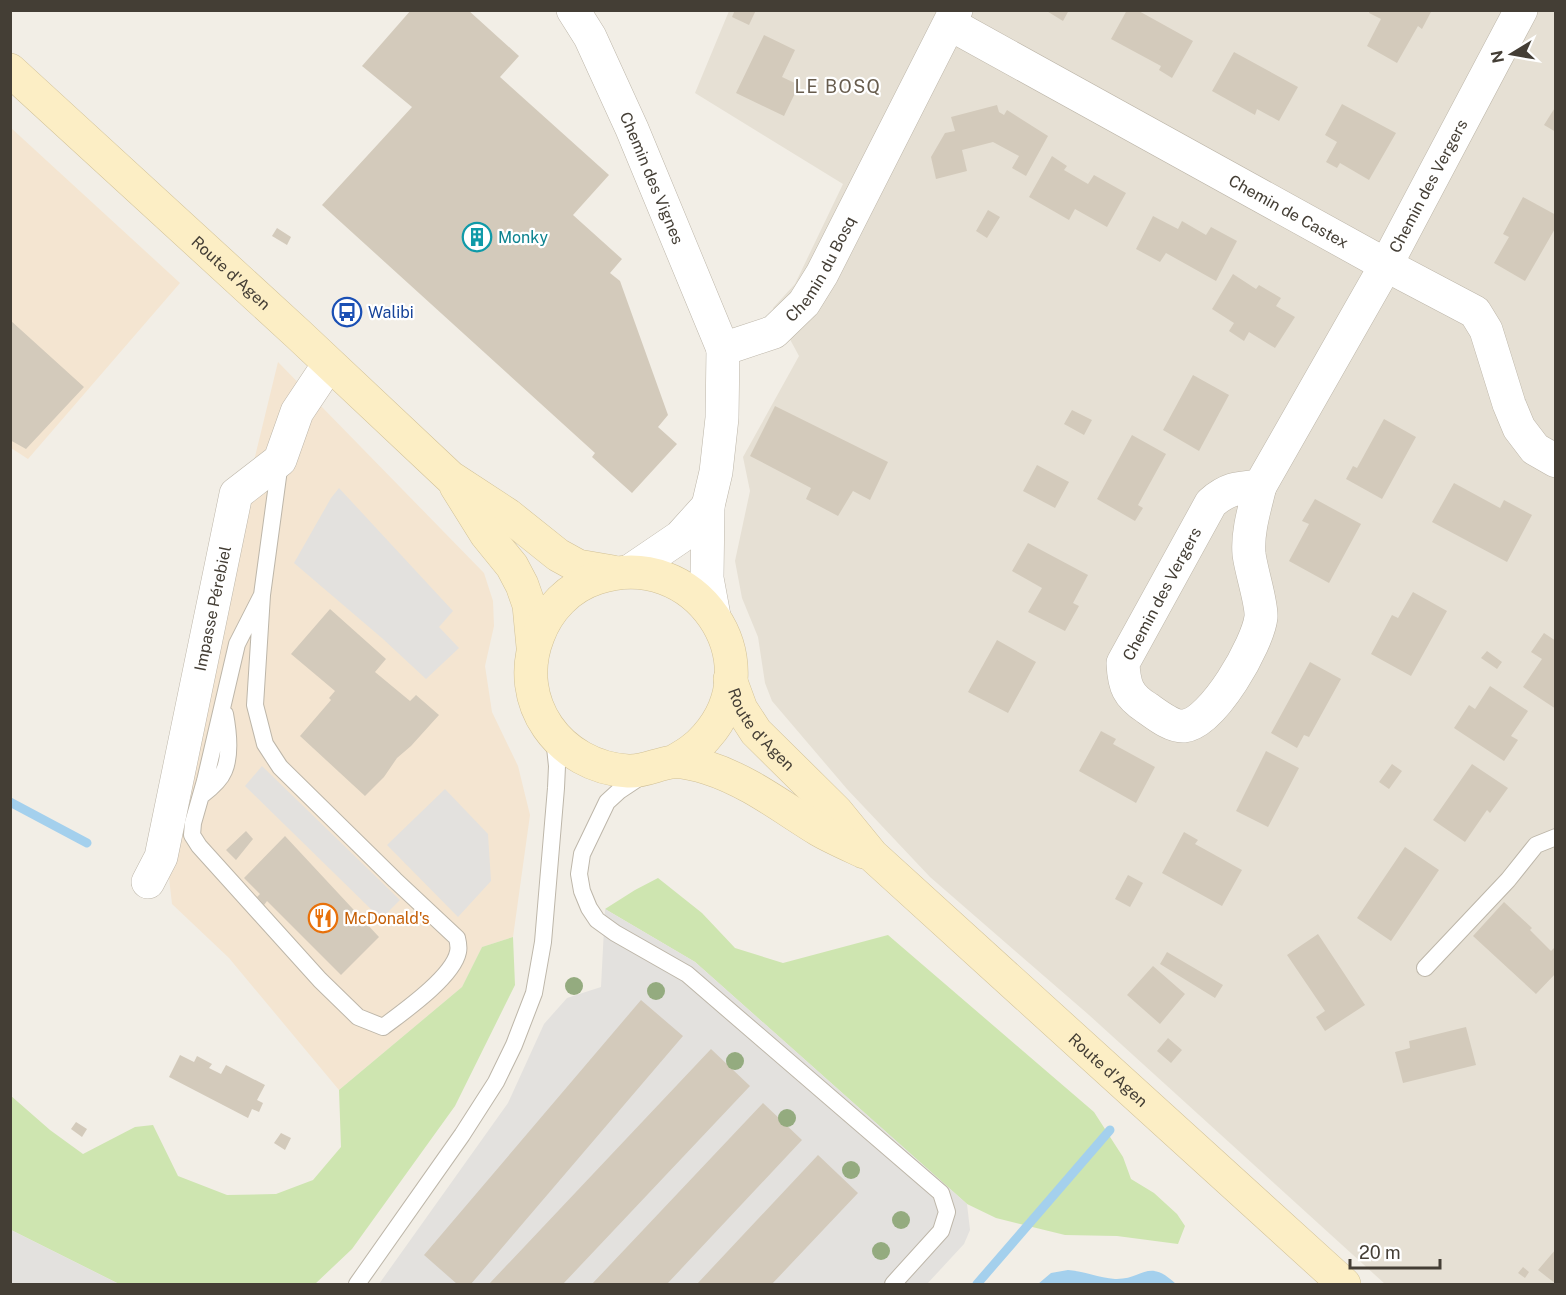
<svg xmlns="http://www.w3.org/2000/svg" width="1566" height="1295" viewBox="0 0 1566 1295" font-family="'Public Sans',sans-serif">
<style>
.residential{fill:#e6e0d4}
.commercial{fill:#f4e5d1}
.green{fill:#cee5b0}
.parking{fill:#e3e1de}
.water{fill:#a4d0ed}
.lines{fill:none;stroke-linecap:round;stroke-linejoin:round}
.stream{stroke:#a4d0ed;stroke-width:9}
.building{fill:#d3cabb}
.lane-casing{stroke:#bdb6a9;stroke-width:18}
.street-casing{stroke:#bdb6a9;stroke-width:34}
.secondary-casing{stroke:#d1c197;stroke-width:34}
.lane{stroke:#fff;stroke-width:16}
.street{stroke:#fff;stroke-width:33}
.secondary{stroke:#fceec5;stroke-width:33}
.tree{fill:#94ab7f}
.labels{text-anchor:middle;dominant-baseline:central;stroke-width:4.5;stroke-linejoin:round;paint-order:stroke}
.street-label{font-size:16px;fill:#443e35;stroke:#fff}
.culture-label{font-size:16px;fill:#0d838f;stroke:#fff;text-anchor:start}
.transit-label{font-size:16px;fill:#164399;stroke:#fff;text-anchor:start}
.food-label{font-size:16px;fill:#c56008;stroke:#fff;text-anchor:start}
.neighbourhood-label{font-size:18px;letter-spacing:1.5px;fill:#675c4d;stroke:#fff}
</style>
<rect width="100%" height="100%" fill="#f2eee6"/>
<path class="residential" d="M729 11H1555V1284H1385L1089 1015 930 877 847 789 772 701 765 683 758 637 742 598 735 561 750 491 743 457 799 356 773 308 795 284 843 184 695 93Z"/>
<path class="commercial" d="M10 127 180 283 28 459 11 448Z
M278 362 484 573 493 601 494 626 485 666 492 712 518 766 530 815 513 937 482 947 462 987 339 1090 229 958 172 904 168 869 194 708Z"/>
<path class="green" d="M658 878 702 913 735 948 783 963 888 935 1094 1112 1123 1157 1131 1179 1154 1193 1177 1214 1185 1226 1178 1244 1117 1236 1065 1235 996 1218 967 1204 695 962 605 909 635 890Z
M513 937 515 985 455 1106 352 1249 315 1284H119L11 1230 10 1095 50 1130 83 1154 135 1127 153 1125 178 1176 227 1195 276 1194 313 1180 341 1147 339 1090 462 987 482 947Z"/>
<path class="parking" d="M339 488 453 611 439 627 459 648 426 679 383 639 294 563 331 498Z
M262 766 400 900 381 919 245 786Z
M445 789 488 834 491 881 458 917 387 845Z
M605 909 695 962 967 1204 970 1230 964 1244 927 1284H379L508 1103 544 1024 567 998 601 987Z
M10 1230H11L119 1284H11Z"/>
<path class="water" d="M1068 1270C1084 1271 1099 1278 1115 1279 1144 1280 1147 1257 1176 1284H1038L1051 1273Z"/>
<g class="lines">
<path class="stream" d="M10 802 87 843
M977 1284 1110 1130"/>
</g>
<path class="building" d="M411 10H468L519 56 500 77 609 175 573 215 622 259 610 273 620 281 668 415 658 427 677 444 632 493 592 457 595 453 322 205 412 107 362 66Z
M735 10H756L749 25 732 17Z
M1045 10H1069L1063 21Z
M1127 10H1137L1193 41 1172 78 1159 70 1161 66 1111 39Z
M1370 10H1432L1422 29 1418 26 1397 63 1367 46 1381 19 1369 13Z
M764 35 795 50 782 77 799 85 784 116 736 93Z
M1234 52 1298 87 1279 121 1257 109 1255 115 1212 91Z
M1342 104 1396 133 1369 180 1340 163 1337 168 1326 162 1337 142 1325 135Z
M997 105 999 112 1004 115 1007 110 1048 136 1026 176 1012 168 1019 156 993 142 962 150 967 171 936 179 931 157 945 133 955 131 951 117Z
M1556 106V132L1544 125Z
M1052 156 1067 166 1064 170 1088 184 1094 175 1126 193 1107 227 1075 209 1069 220 1029 197Z
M1523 197 1556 215V227L1525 281 1494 263 1509 237 1503 234Z
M988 210 1000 217 987 238 976 231Z
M1153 216 1178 229 1182 221 1206 235 1211 227 1237 241 1216 281 1166 253 1160 262 1136 249Z
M277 228 291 237 287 245 272 236Z
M1233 274 1256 289 1259 285 1281 298 1276 306 1295 317 1275 348 1249 332 1244 341 1229 331 1234 323 1212 309Z
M10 320 84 387 26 449 10 440Z
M1193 375 1229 395 1199 451 1163 430Z
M775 406 888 462 870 500 853 491 838 516 806 499 811 488 750 456Z
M1072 410 1092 420 1084 435 1064 424Z
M1384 419 1416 437 1382 499 1346 479 1353 466 1357 468Z
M1132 435 1166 454 1138 505 1143 508 1135 521 1097 499Z
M1037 465 1069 482 1055 508 1023 491Z
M1454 483 1500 508 1504 500 1532 515 1507 562 1432 522Z
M1315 499 1361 524 1329 583 1289 561 1309 524 1302 521Z
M1028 543 1088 575 1073 603 1079 606 1065 631 1028 612 1042 588 1012 571Z
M1413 592 1447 611 1411 676 1371 654 1392 615 1398 618Z
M330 609 386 659 375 672 410 701 416 695 439 715 411 746 397 758 384 777 365 796 300 736 331 700 329 698 335 691 291 654Z
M1544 633 1556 641V709L1523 687 1542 659 1531 652Z
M997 640 1036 662 1008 713 968 692Z
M1487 651 1502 662 1497 669 1481 658Z
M1310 662 1341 679 1309 737 1304 735 1297 748 1271 733Z
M1490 686 1528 711 1511 736 1518 740 1504 761 1454 728 1469 705 1475 709Z
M1101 731 1116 739 1113 744 1155 767 1136 803 1079 771Z
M1266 751 1299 768 1268 827 1236 811Z
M1392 764 1402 771 1389 789 1379 782Z
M1472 764 1508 788 1490 813 1487 810 1465 842 1433 820Z
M246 831 253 839 236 860 226 850Z
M1184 832 1198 840 1195 844 1242 870 1222 906 1162 873Z
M285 836 379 937 341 975 267 901 264 905 257 897 260 894 244 878Z
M1405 847 1439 870 1391 941 1357 918Z
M1128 875 1143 883 1130 907 1115 899Z
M1504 902 1532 928 1530 930 1551 951 1556 946V973L1536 994 1473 936Z
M1318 934 1365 1005 1325 1031 1316 1017 1325 1011 1287 955Z
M1167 952 1223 985 1215 998 1160 964Z
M1153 966 1185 994 1160 1024 1127 995Z
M641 1000 683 1036 471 1284H457L424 1255Z
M1466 1027 1476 1065 1403 1083 1395 1052 1410 1048 1409 1041Z
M1168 1038 1182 1050 1171 1063 1157 1051Z
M711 1049 750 1086 563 1284H489Z
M180 1055 194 1062 197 1056 212 1064 209 1068 221 1074 226 1065 265 1085 257 1100 263 1103 259 1112 252 1109 248 1118 169 1077Z
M763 1103 802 1140 667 1284H592Z
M76 1122 87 1129 82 1137 71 1129Z
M281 1133 291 1138 285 1150 274 1143Z
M818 1155 858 1193 772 1284H697Z
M1556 1249V1284L1538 1270Z
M1523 1267 1529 1272 1525 1278 1518 1273Z"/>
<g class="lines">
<g class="lane-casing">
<path id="lane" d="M262 595 237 644 205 781 193 823 192 835 199 846 320 980 358 1017 383 1027C403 1012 453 977 458 952 459 948 458 942 457 938L395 880 280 767 265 744 255 705 262 595 280 462
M643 775 619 791 607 802 582 854 579 874 582 891 589 908 597 920 615 933 687 974 941 1193 947 1212 941 1231 893 1284
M202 795C210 789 220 781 224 771 231 755 228 730 225 714
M1425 968 1508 880 1536 845 1556 837
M357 1284 462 1135 496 1082 514 1045 534 993 543 942 556 788 557 766 554 738"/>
</g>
<g class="street-casing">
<g id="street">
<path id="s1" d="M573 10 590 37 632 129 723 349"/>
<path id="s2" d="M950 24 1386 265 1475 312 1486 330 1509 404 1519 428 1535 449 1556 461"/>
<path d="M1260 486C1255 507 1247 532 1249 554 1251 571 1262 603 1261 617 1258 644 1213 723 1184 726 1172 727 1157 715 1147 708 1128 696 1124 686 1123 663L1211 503C1228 488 1238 488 1260 486Z"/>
<path id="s3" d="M1260 486 1386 265 1521 10"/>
<path d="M630 571 680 537 708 506"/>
<path id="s4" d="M714 616 707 578 708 506 716 472 722 418 723 349 774 332 804 303 822 274 956 10"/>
<path id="s5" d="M148 882 161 857 236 494 280 460 297 412 329 364"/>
</g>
</g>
<g class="secondary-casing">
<g id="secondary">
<path id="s6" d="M10 70 298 334 450 477 508 515 558 555 578 566 613 572"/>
<path d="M456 486 486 534 512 566 522 585 529 605 533 647"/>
<path id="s7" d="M730 679 741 709 756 732 836 811 872 855 1344 1284"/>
<path d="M673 762C685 755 697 748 706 737 774 661 694 545 597 578 569 587 548 609 538 636 512 702 560 767 628 771 644 772 657 764 672 762 682 761 699 765 708 768 749 781 783 808 819 830 833 838 849 845 864 852"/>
</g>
</g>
<use href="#lane" class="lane"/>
<use href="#street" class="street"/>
<use href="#secondary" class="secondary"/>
</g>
<g class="tree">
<circle cx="574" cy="986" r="9"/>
<circle cx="656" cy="991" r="9"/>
<circle cx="735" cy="1061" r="9"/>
<circle cx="787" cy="1118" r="9"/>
<circle cx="851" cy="1170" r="9"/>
<circle cx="901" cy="1220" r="9"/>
<circle cx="881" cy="1251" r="9"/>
</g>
<defs>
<g id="building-ring" transform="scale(1.5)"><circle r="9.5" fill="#fff" stroke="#0f9aa8" stroke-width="1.5"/><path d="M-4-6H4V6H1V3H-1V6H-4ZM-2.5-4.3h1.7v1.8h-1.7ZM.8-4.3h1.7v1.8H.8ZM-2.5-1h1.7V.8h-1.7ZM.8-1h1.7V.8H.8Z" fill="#0f9aa8"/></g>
<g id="bus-ring" transform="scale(1.5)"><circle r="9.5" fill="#fff" stroke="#1a4fb4" stroke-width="1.5"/><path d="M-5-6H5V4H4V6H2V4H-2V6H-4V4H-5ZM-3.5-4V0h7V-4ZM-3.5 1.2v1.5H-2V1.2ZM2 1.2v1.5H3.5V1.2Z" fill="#1a4fb4"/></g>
<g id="restaurant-ring" transform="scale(1.5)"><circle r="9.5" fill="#fff" stroke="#e8710a" stroke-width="1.5"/><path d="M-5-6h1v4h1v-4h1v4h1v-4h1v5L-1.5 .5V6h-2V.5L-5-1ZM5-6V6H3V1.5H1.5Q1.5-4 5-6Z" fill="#e8710a"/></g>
</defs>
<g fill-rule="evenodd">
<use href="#building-ring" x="477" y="237"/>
<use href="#bus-ring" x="347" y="312"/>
<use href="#restaurant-ring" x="323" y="918"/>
</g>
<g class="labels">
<g class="street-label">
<text stroke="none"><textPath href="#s1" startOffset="186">Chemin des Vignes</textPath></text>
<text stroke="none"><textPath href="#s3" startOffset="344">Chemin des Vergers</textPath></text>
<text stroke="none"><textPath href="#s2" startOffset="387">Chemin de Castex</textPath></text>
<text stroke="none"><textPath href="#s4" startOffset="402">Chemin du Bosq</textPath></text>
<text stroke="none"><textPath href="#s6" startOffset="300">Route d'Agen</textPath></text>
<text transform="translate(1162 594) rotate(-62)">Chemin des Vergers</text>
<text stroke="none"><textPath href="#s5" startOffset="282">Impasse Pérebiel</textPath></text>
<text stroke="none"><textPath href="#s7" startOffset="60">Route d'Agen</textPath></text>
<text stroke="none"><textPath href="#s7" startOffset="548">Route d'Agen</textPath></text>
</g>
<g class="culture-label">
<text x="498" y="237">Monky</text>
</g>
<g class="transit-label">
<text x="368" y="312">Walibi</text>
</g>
<g class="food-label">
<text x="344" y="918">McDonald's</text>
</g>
<g class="neighbourhood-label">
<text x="838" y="86">LE BOSQ</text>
</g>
</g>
<rect width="1566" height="1295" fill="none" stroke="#443e35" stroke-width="24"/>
<g transform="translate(1512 54) rotate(259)" stroke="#ffffff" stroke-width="4.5" paint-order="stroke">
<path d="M0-4.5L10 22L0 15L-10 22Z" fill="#443e35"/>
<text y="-9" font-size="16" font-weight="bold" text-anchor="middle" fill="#443e35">N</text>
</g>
<path d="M1350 1259v9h90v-9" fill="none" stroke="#443e35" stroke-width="3"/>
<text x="1359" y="1259" font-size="18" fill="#443e35" stroke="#ffffff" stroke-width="4.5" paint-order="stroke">20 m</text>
</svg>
